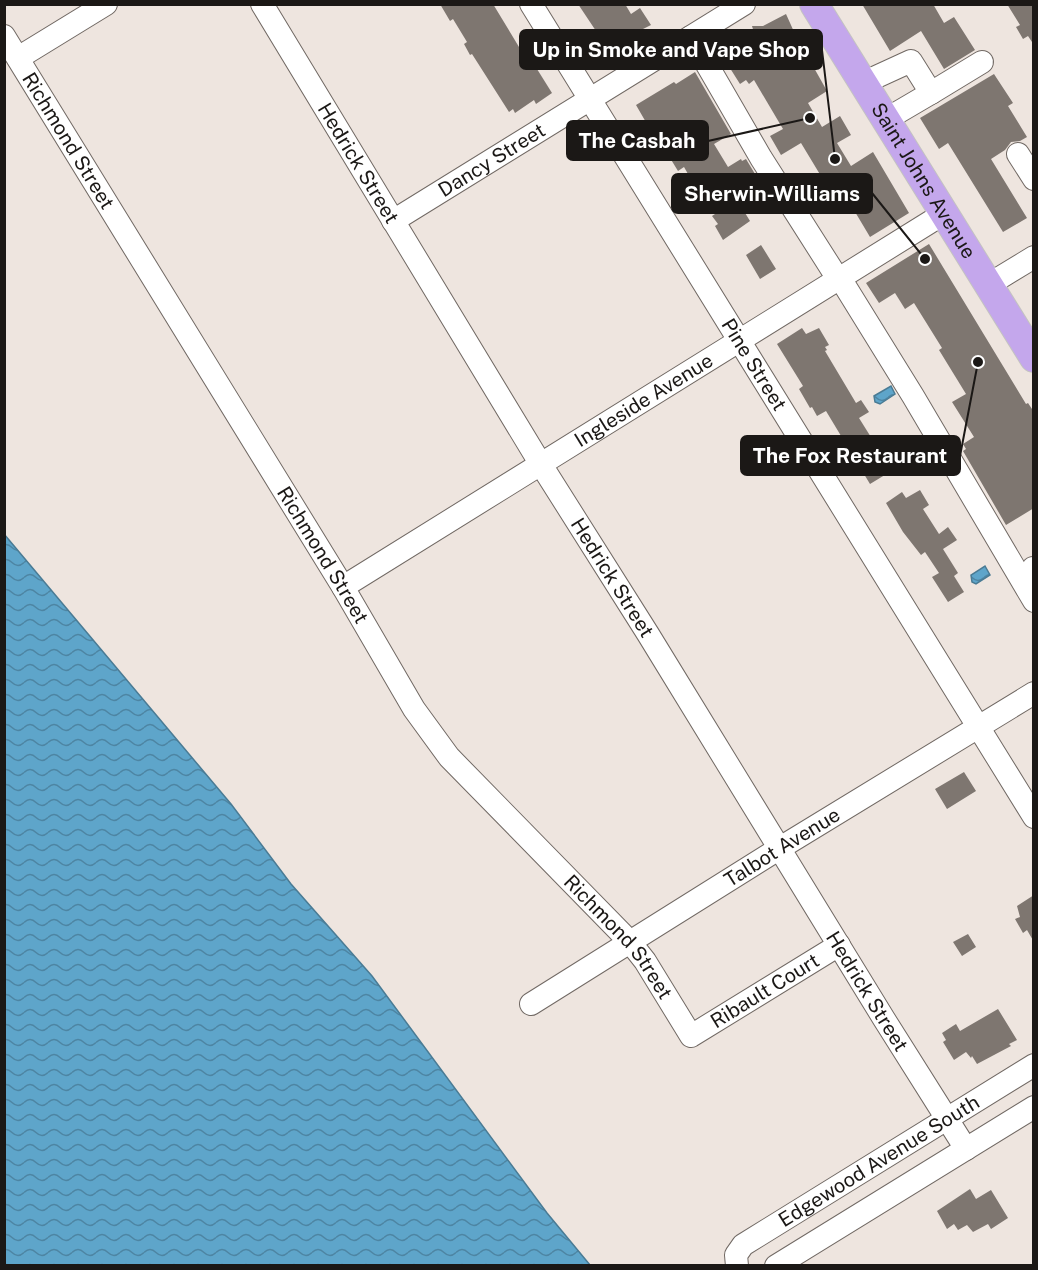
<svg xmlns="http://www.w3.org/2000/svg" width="1038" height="1270" viewBox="0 0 1038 1270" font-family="'Public Sans',sans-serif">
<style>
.water{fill:url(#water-waves);stroke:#4a7b94;stroke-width:1.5}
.building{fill:#7e7670}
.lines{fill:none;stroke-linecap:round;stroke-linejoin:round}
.minor-casing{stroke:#716964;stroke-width:24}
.major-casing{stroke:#c4c3c2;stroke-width:30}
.minor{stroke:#fff;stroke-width:22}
.major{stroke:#c4a7ec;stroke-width:28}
.labels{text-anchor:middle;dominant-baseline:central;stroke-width:5;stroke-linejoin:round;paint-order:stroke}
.street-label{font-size:20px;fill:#1b1816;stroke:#fff}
.leader{fill:none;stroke:#1b1816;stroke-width:2}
.callout-dot{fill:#1b1816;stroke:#fff;stroke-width:2}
.callout{fill:#1b1816;stroke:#1b1816;stroke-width:2}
.callout-label{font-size:21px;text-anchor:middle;font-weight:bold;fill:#fff}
</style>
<defs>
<pattern id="water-waves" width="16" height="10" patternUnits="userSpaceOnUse" patternTransform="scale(1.5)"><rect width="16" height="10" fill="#5ea5ca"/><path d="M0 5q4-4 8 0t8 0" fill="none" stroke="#4d85a3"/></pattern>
</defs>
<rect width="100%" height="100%" fill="#eee5df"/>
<path class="water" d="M891 386 895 394 880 404 875 402 874 396Z
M4 534 231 804 291 884 372 976 547 1213 590 1265H5Z
M985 566 990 575 976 584 972 582 971 575Z"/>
<path class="building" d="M440 4H493L519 47 522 45 552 93 536 104 534 100 515 113 513 109 509 112 472 54 470 55 464 44 467 42 453 19 450 21Z
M578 4H625L631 14 640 8 651 25 643 29 646 34 612 55Z
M862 4H933L944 23 954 17 975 50 944 69 921 31 890 51Z
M1007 4H1034V45L1028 36 1023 39 1016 27 1020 25Z
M786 14 795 34 799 32 813 56 809 59 827 91 808 103 822 127 840 116 851 135 837 143 851 166 873 152 909 213 870 237 839 185 830 191 801 143 781 155 770 136 783 129 754 80 749 84 746 80 740 84 728 65 736 60 730 51 755 36 752 26H763Z
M695 72 731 134 714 144 728 167 741 159 742 161 746 159 755 174 731 190 750 221 723 240 715 226 718 224 712 216 715 214 702 194 700 195 684 167 678 171 667 153 672 150 653 120 647 124 636 105 674 82 676 84Z
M994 74 1013 103 1008 106 1027 137 1020 141 1011 142 1005 150 991 159 1027 218 1003 232 948 143 939 149 920 118Z
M929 244 1026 404 1028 403 1034 412V508L1006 525 963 451 966 449 963 444 974 437 952 402 966 394 939 350 942 348 914 303 905 309 895 293 879 303 866 283Z
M761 245 776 269 760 279 746 255Z
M802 328 806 334 819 328 829 345 825 347 827 350 825 351 856 403 861 400 869 412 859 418 879 450 891 443 903 464 870 484 826 411 817 416 812 407 810 408 799 389 803 386 777 344Z
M920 490 929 505 923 509 939 534 948 527 957 540 943 549 958 573 954 576 964 592 948 602 932 577 939 573 925 552 921 555 903 532 886 503 902 492 906 498Z
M964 772 976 791 947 809 935 789Z
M1034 895V942L1027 930 1023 933 1015 919 1020 917 1017 906Z
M968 934 976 947 962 956 953 942Z
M998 1009 1017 1040 1009 1044 1011 1046 977 1064 972 1056 971 1058 966 1052 954 1060 943 1042 946 1040 942 1033 956 1024 960 1031Z
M970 1189 976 1199 991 1190 1008 1218 991 1229 988 1224 973 1232 967 1225 958 1230 954 1224 947 1229 937 1211Z"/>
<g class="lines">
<g class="minor-casing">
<g id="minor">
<path id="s1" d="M262 4 540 463 648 634 884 1019 966 1149"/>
<path id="s2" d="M531 4 1034 817"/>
<path id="s3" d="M4 36 343 587 414 709 449 757 630 942 645 961 691 1036 839 945"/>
<path d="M691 37 761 158 838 279"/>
<path d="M18 58 106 4"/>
<path d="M863 83 911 61 931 93 982 62"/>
<path d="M885 120 931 93"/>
<path d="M1018 154 1034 179"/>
<path id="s4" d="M393 221 744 4"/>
<path d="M840 278 913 396 1034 601"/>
<path d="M988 285 1034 257"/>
<path d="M1033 568 1034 569"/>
<path id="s5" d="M343 587 943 214"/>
<path id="s6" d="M531 1004 780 848 1034 693"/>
<path id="s7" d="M737 1266 736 1255 743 1245 1034 1065"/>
<path d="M776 1266 1034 1107"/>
</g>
</g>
<g class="major-casing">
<g id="major">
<path id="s8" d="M814 4 1034 358"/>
</g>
</g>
<use href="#minor" class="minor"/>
<use href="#major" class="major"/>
</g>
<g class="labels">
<g class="street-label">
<text stroke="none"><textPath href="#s3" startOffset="123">Richmond Street</textPath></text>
<text stroke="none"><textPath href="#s4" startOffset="116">Dancy Street</textPath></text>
<text stroke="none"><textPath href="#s1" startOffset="186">Hedrick Street</textPath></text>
<text stroke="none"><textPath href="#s8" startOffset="208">Saint Johns Avenue</textPath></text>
<text stroke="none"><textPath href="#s2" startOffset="424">Pine Street</textPath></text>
<text stroke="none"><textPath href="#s5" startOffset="354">Ingleside Avenue</textPath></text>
<text stroke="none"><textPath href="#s3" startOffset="609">Richmond Street</textPath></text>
<text stroke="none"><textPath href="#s1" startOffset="672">Hedrick Street</textPath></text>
<text stroke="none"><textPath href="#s6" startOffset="296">Talbot Avenue</textPath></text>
<text stroke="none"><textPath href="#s3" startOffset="1095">Richmond Street</textPath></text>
<text stroke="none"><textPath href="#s3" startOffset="1305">Ribault Court</textPath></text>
<text stroke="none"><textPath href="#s1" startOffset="1158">Hedrick Street</textPath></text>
<text stroke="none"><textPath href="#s7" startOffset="183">Edgewood Avenue South</textPath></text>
</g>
</g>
<path class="leader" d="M835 159L822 50M810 118L708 141M925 259L872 193M978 362L960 456"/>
<g class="callout-dot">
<circle cx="835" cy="159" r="6"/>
<circle cx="810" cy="118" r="6"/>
<circle cx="925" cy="259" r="6"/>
<circle cx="978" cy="362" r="6"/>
</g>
<g class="callout">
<rect x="520" y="30" width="302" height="39" rx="6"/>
<rect x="567" y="121" width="141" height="39" rx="6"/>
<rect x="672" y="174" width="200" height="39" rx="6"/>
<rect x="741" y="436" width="219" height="39" rx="6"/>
</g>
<g class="callout-label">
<text x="671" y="57">Up in Smoke and Vape Shop</text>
<text x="637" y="148">The Casbah</text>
<text x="772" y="201">Sherwin-Williams</text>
<text x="850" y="463">The Fox Restaurant</text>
</g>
<rect width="1038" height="1270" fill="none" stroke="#1b1816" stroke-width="12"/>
</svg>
